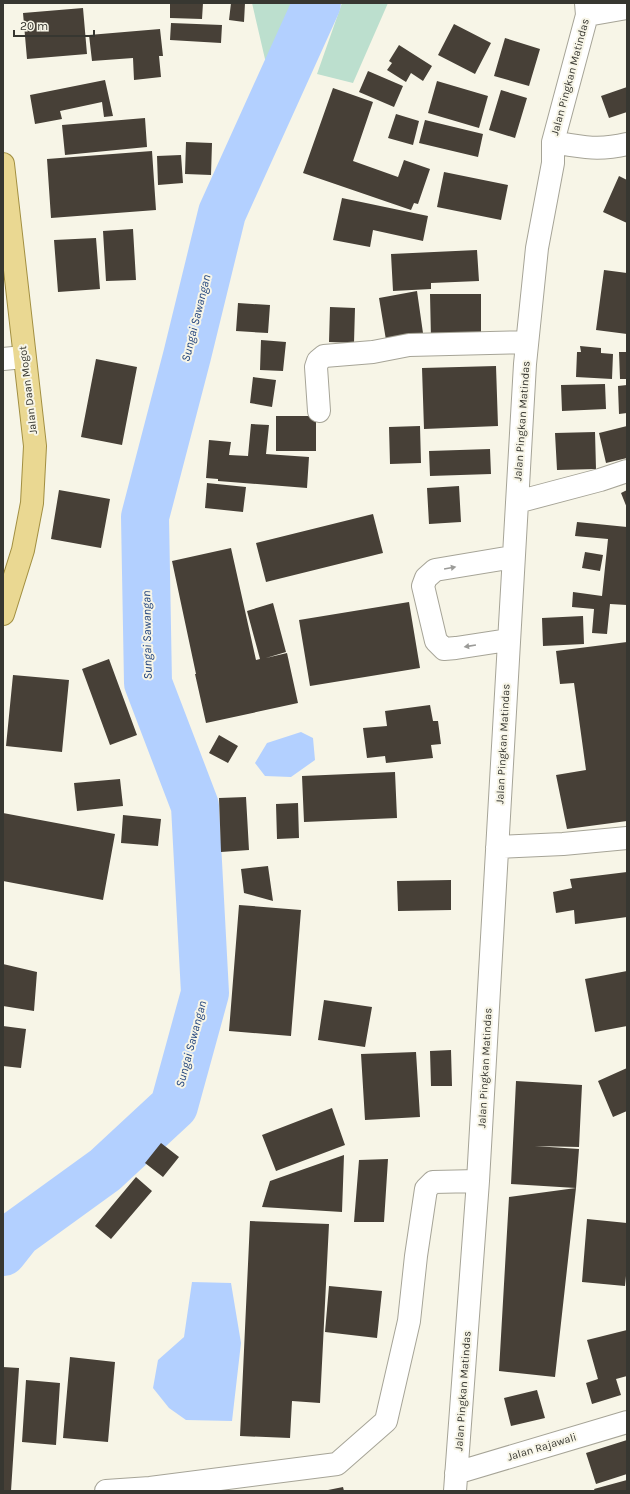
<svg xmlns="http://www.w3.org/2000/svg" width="630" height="1494" viewBox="0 0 630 1494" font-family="Karla,sans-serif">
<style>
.green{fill:#bcdfce}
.water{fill:#b3d0ff}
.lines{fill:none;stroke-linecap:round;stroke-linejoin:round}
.river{stroke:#b3d0ff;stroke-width:48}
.building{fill:#474037}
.minor-casing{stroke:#a6a497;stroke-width:24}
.major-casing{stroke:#a28f41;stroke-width:24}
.minor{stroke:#fff;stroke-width:22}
.major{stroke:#ead892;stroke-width:22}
.oneway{fill:#9b9b98}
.labels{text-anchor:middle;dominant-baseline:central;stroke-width:4;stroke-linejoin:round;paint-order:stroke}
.street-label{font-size:11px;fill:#373731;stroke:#f7f5e7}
.water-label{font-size:12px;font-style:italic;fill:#24467e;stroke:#f7f5e7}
</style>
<rect width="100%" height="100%" fill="#f7f5e7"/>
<path class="green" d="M252 3H299L268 72Z
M342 3H388L353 83 317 74Z"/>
<path class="water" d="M301 732 313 738 315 760 291 777 265 776 255 763 267 743Z
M192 1282 231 1283 241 1343 232 1421 186 1420 169 1408 153 1388 158 1360 184 1337Z"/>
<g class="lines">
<path class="river" d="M3 1252 18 1233 105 1170 174 1106 205 993 195 806 148 683 145 517 187 356 222 213 317 3"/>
</g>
<path class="building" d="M170 3H203L202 19 170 18Z
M231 3H245L244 22 229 20Z
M83 8 87 54 27 59 23 13Z
M171 23 222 25 221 43 170 40Z
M454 24 491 43 475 74 438 55Z
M160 29 163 56H159L161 77 134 80 133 58 92 61 89 35Z
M505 38 540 49 529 86 494 76Z
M399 45 432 66 423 81 411 73 406 82 387 70 392 63 389 61Z
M368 71 403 86 394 107 359 92Z
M105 80 113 116 104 117 102 102 60 111 62 119 35 124 30 95Z
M437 81 488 96 479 128 428 113Z
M627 87V112L609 118 601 96Z
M333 88 373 102 353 161 398 177 404 160 430 169 418 204 414 203 411 210 303 173Z
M501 90 527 98 515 138 489 130Z
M396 114 419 121 413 145 388 138Z
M145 118 147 147 65 155 62 125Z
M425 120 483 134 478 157 419 143Z
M186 142 212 143 211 175 185 174Z
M152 151 156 210 51 218 47 159Z
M181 155 183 183 158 185 157 156Z
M444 172 508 185 501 220 437 207Z
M619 176 627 180V223L603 212Z
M342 198 428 216 423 241 373 230 370 247 333 240Z
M133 229 136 280 106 281 103 231Z
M96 238 100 289 58 292 54 240Z
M477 250 479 281 431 283V289L393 291 391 254Z
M604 270 627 273V334L596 330Z
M417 291 424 340 387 346 379 298Z
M430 294H481V339H431Z
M238 303 270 305 268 333 236 331Z
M330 307 355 308 354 343 329 342Z
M261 340 286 342 283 371 260 370Z
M580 346 601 348V353L613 354 612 379 576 377 577 352H581Z
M619 352H627V379H620Z
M96 359 137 367 122 445 81 437Z
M496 366 498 426 424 429 422 368Z
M253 377 276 380 272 407 250 403Z
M605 384 606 409 562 411 561 385Z
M627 385V413L619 414 618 386Z
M276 416H316V451H276Z
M251 424 269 425 266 454 309 457 307 488 218 481V479L206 478 209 440 231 442 229 455 248 456Z
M420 426 421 463 390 464 389 427Z
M627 426V458L606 463 599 433Z
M595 432 596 469 557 470 555 433Z
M490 449 491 474 430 476 429 451Z
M207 483 246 487 243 512 205 508Z
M459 486 461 522 429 524 427 488Z
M59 490 110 499 101 548 51 539Z
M627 490V508L621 493Z
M373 514 383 553 266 582 256 543Z
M577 522 627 527V605L610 604 607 634 592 633 594 609 572 607 573 592 602 596 608 539 575 536Z
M231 548 256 660 260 659 247 611 273 603 286 652 266 658 287 653 298 703 206 723 195 674H196L172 561Z
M585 552 603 555 600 571 582 568Z
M409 602 420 668 310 686 299 620Z
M583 616 584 644 543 646 542 618Z
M627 642V821L567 829 556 775 586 770 574 683 560 684 556 651Z
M109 659 137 735 110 745 82 669Z
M13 675 69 680 62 752 6 746Z
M430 705 433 721H438L441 744 431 745 433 758 386 763 385 756 367 758 363 728 387 726 385 711Z
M219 735 238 746 228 763 209 753Z
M395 772 397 818 304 822 302 776Z
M120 779 123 806 77 811 74 783Z
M246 797 249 850 221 852 219 798Z
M298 803 299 838 277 839 276 804Z
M3 813 115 834 103 900 3 881Z
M123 815 161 819 158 846 121 843Z
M268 866 273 901 244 893 241 869Z
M627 872V917L575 924 574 910 556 913 553 892 572 888 570 879Z
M451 880V910L398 911 397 881Z
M239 905 301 910 291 1036 229 1031Z
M3 964 37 972 34 1011 3 1006Z
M627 971V1026L595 1032 585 979Z
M324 1000 372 1007 365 1047 318 1040Z
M3 1026 26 1029 21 1068 3 1066Z
M451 1050 452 1086H431L430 1051Z
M416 1052 420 1117 365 1120 361 1054Z
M627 1068V1111L613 1117 598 1081Z
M516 1081 582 1085 579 1147 535 1146 579 1149 576 1188 511 1184Z
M332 1108 345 1145 276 1171 262 1135Z
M161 1143 179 1157 163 1177 145 1163Z
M344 1155 342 1212 262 1207 270 1181Z
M388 1159 384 1222H354L359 1160Z
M136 1177 152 1191 111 1239 95 1226Z
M576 1188 555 1377 499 1371 509 1197Z
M587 1219 627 1223V1266L625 1286 582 1282Z
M250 1221 329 1224 320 1403 292 1401 290 1438 240 1436Z
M329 1286 382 1291 377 1338 325 1332Z
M627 1330V1376L616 1379 621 1395 592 1404 586 1383 598 1379 587 1340Z
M70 1357 115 1362 108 1442 63 1438Z
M3 1367 19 1368 11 1491H3Z
M26 1380 60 1383 56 1445 22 1442Z
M537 1390 545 1418 511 1426 504 1398Z
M627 1440V1474L596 1484 586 1453Z
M627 1480V1491H595L594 1489Z
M343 1487 344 1491H328V1490Z"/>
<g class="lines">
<g class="minor-casing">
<path id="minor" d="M587 15 627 8
M553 142C581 147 598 151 627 144
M3 359 24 357
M319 411 316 367 318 361 324 356 373 352 409 345 527 342
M517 502 600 480 627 471
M508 640 456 648 444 649 436 641 423 586 426 578 435 570 513 557
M497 847 563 844 627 838
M456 1473 627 1422
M106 1491 150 1488 337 1464 386 1421 409 1321 416 1256 426 1189 433 1182 478 1181
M455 1491 478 1181 525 364 537 248 553 163V142L587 15 586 3"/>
</g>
<g class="major-casing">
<path id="major" d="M3 164 35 446 32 503 23 550 3 614"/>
</g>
<use href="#minor" class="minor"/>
<use href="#major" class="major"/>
</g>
<defs><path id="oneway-solid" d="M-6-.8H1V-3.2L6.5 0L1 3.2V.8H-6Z"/></defs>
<g class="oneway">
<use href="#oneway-solid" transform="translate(450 568) rotate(-10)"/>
<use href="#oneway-solid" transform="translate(470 646) rotate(171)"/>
</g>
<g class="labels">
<g class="street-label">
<text transform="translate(570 77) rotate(-75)">Jalan Pingkan Matindas</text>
<text transform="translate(28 390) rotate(-97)">Jalan Daan Mogot</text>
<text transform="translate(522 421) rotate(-86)">Jalan Pingkan Matindas</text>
<text transform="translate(503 744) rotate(-87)">Jalan Pingkan Matindas</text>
<text transform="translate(485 1068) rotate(-87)">Jalan Pingkan Matindas</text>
<text transform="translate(463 1391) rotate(-86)">Jalan Pingkan Matindas</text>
<text transform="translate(542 1447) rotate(-17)">Jalan Rajawali</text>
</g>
<g class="water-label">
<text transform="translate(196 318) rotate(-76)">Sungai Sawangan</text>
<text transform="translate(147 635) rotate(-91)">Sungai Sawangan</text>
<text transform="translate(191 1044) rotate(-75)">Sungai Sawangan</text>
</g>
</g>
<rect width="630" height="1494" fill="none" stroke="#373731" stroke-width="8"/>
<path d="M14 30v6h80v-6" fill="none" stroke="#373731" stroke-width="2"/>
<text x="20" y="30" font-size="12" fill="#373731" stroke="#f7f5e7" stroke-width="3" paint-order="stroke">20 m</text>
</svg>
